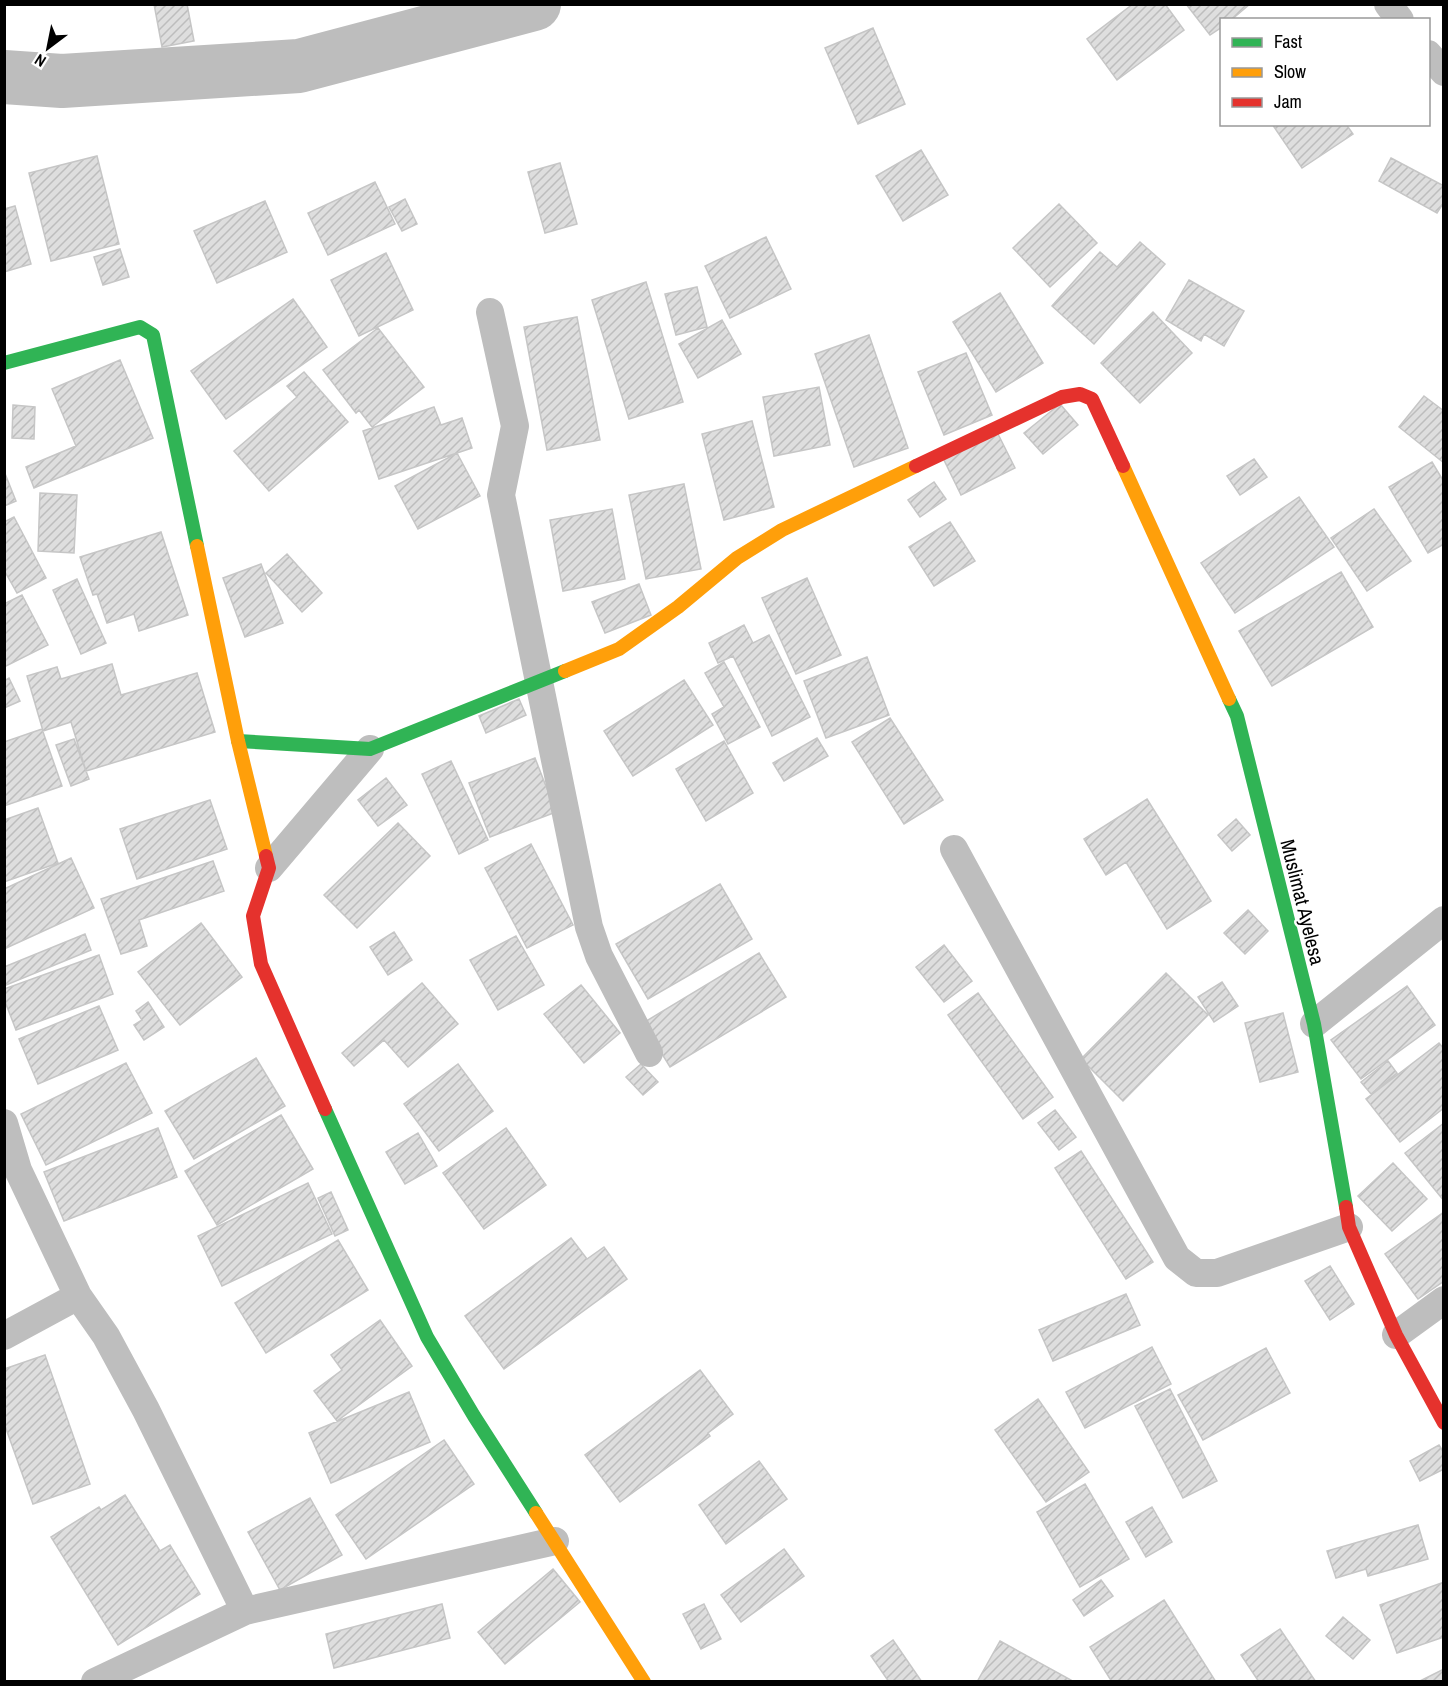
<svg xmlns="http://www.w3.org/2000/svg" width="1448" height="1686" viewBox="0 0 1448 1686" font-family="'Archivo Narrow',sans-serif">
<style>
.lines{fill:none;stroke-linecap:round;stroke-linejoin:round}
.river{stroke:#bdbdbd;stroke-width:54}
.building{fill:url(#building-hatch);stroke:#c6c6c6;stroke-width:1.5}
.street{stroke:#bebebe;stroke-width:28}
.fast{stroke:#30b455;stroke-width:14}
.slow{stroke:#ff9f0a;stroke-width:14}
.jam{stroke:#e5322d;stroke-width:14}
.labels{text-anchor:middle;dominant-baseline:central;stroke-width:5;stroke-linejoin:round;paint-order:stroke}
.street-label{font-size:20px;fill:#000;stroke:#fff}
</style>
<defs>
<pattern id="building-hatch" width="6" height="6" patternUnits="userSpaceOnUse" patternTransform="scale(1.5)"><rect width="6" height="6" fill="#dedede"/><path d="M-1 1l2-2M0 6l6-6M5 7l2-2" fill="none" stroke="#bdbdbd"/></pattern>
</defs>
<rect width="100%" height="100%" fill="#fff"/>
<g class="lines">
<path class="river" d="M4 77 62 81 299 66 534 4"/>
</g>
<path class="building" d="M154 4H187L194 41 162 47Z
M1133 4H1165L1184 30 1117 80 1087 39Z
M1186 4H1250L1231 20H1222V27L1210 35Z
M873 28 905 104 858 124 825 48Z
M1272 124H1346L1353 134 1302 168Z
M921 150 948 195 903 221 876 176Z
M97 156 119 244 51 261 29 173Z
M1391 158 1444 186V202L1437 213 1379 181Z
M560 163 577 224 545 233 528 172Z
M375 182 395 224 328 255 308 213Z
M405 199 417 224 402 231 389 207Z
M265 201 287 252 217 283 194 231Z
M1059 204 1097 243 1050 287 1013 248Z
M15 206 31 264 4 272V209Z
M766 237 791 289 730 318 705 266Z
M1140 242 1165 264 1094 344 1052 306 1100 252 1117 267Z
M120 249 129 277 103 285 94 257Z
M386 253 413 310 359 336 331 280Z
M1189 280 1244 311 1224 346 1204 334 1201 341 1166 320Z
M646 282 683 402 629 419 592 300Z
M697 287 707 327 676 335 665 294Z
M1000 293 1043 363 996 392 953 322Z
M293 299 327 347 226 419 191 371Z
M1153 312 1192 353 1140 403 1101 363Z
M577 317 600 440 547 450 524 327Z
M722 320 741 354 698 378 679 344Z
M378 328 424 387 372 427 359 410 356 413 323 370Z
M869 335 908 448 854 467 815 354Z
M966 353 992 415 944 435 918 372Z
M120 360 153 438 34 488 26 467 76 446 52 389Z
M304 372 348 422 269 491 234 451 297 397 287 386Z
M819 387 830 445 774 456 763 397Z
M1424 396 1444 411V463L1399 427Z
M1060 404 1078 425 1043 454 1024 433Z
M13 405 35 407 34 439 12 438Z
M434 407 441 425 462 418 472 448 379 479 363 431Z
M752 421 774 507 724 520 702 434Z
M997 432 1015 468 961 495 943 458Z
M457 453 480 496 418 529 395 486Z
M1254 459 1267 477 1240 495 1227 476Z
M1432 462 1444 482V544L1428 553 1389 487Z
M4 471 16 501 4 506Z
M934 482 946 499 920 517 908 500Z
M684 484 701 569 646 579 629 495Z
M40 493 77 495 74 553 38 551Z
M1299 497 1334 547 1235 613 1201 563Z
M612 509 625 579 563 591 550 520Z
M1374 509 1411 561 1367 591 1331 538Z
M14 517 46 578 17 593 4 570V522Z
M950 522 975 561 934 586 909 547Z
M161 532 188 615 139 631 134 614 107 623 97 594 93 595 80 557Z
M287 554 322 593 302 612 266 573Z
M261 564 283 623 245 637 223 578Z
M1341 572 1373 627 1272 686 1239 631Z
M807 578 841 655 796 674 762 598Z
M77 579 106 643 81 654 53 590Z
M639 584 651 615 605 633 592 602Z
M22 595 48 645 4 667V604Z
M744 625 753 643 769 635 810 717 772 736 733 656 718 663 709 643Z
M867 657 889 715 826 738 804 681Z
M724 662 760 727 728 744 712 714 724 707 705 673Z
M112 664 121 695 197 673 215 732 86 771 71 722 43 731 27 676 57 667 61 679Z
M9 678 20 701 4 708V681Z
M684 680 713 725 633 776 604 731Z
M519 699 526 715 486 733 479 716Z
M890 718 943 800 904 824 852 742Z
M42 729 62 786 4 806V742Z
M817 738 828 756 784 781 773 763Z
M74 739 89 779 71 786 56 745Z
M724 741 753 793 706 821 676 769Z
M535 758 556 812 490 837 469 783Z
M451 761 488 840 459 854 422 774Z
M386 778 407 805 378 826 358 800Z
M1147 799 1211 901 1167 929 1126 862 1106 875 1084 839Z
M210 800 227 849 137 879 120 829Z
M38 808 58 863 4 882V820Z
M1236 819 1250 835 1232 851 1218 835Z
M398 823 430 856 357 928 324 895Z
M531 844 573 925 527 948 485 868Z
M71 858 94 908 4 949V889Z
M213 861 224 891 139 920 147 946 121 954 101 899Z
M720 884 752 939 648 999 616 944Z
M1248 910 1268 931 1245 954 1224 933Z
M201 923 242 977 180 1025 138 972Z
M394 932 412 960 388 975 370 947Z
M85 934 91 950 4 986V967Z
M516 936 544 985 498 1010 470 960Z
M944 945 972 981 944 1002 916 967Z
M759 953 786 997 670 1067 643 1023Z
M99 955 113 994 16 1030 4 999V989Z
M1166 973 1208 1015 1123 1101 1081 1059Z
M1222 982 1238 1006 1214 1022 1198 997Z
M422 983 458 1024 408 1067 384 1040 354 1066 342 1053Z
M581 985 620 1033 584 1063 544 1014Z
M1407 986 1435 1025 1361 1079 1331 1040Z
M978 993 1053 1097 1023 1119 948 1015Z
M148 1002 164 1027 144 1040 134 1025 142 1020 136 1011Z
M99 1006 118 1050 38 1084 19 1039Z
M1283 1013 1298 1072 1260 1082 1245 1023Z
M1439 1043 1444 1049V1108L1400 1142 1366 1099Z
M256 1058 285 1106 194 1159 165 1111Z
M1388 1061 1397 1073 1371 1094 1361 1082Z
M126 1063 152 1113 46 1165 21 1114Z
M458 1064 493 1111 439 1151 404 1104Z
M641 1064 658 1082 643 1095 626 1077Z
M1055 1110 1076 1137 1059 1150 1038 1123Z
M281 1115 313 1169 217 1225 185 1171Z
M1444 1123V1201L1405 1153Z
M158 1128 177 1177 64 1221 44 1172Z
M506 1128 546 1185 484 1229 443 1173Z
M418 1133 437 1166 405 1184 386 1152Z
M1081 1151 1153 1262 1126 1279 1055 1168Z
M1393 1163 1427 1199 1392 1231 1358 1196Z
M308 1183 332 1234 222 1286 198 1236Z
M331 1192 348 1230 335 1236 318 1198Z
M1444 1212V1281L1418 1299 1385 1254Z
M571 1238 587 1259 604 1247 627 1279 504 1369 465 1316Z
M338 1240 368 1290 266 1353 235 1303Z
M1330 1266 1354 1304 1330 1320 1305 1281Z
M1126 1294 1140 1325 1053 1361 1039 1330Z
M380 1320 412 1366 337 1421 314 1391 342 1370 331 1355Z
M1152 1347 1171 1384 1085 1428 1066 1392Z
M1266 1348 1290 1393 1203 1440 1178 1395Z
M45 1355 90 1484 33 1504 4 1423V1369Z
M700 1370 733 1414 708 1433 710 1436 620 1502 585 1455Z
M1170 1389 1217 1481 1183 1498 1135 1406Z
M409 1392 430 1442 331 1483 309 1433Z
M1038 1399 1089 1472 1046 1502 995 1430Z
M444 1440 474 1484 366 1559 336 1515Z
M1439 1445 1444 1453V1469L1420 1481 1410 1461Z
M759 1461 787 1499 726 1544 699 1505Z
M1085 1484 1129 1559 1080 1587 1037 1512Z
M125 1495 160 1551 170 1545 200 1594 118 1645 51 1537 99 1507 101 1510Z
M310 1498 342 1555 280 1590 248 1532Z
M1152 1507 1172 1542 1146 1557 1126 1522Z
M1418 1525 1428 1559 1368 1576 1366 1569 1336 1578 1327 1551Z
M784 1549 804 1576 741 1622 721 1595Z
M553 1569 580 1602 505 1664 478 1632Z
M1101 1580 1113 1596 1084 1616 1073 1600Z
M1444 1582V1637L1397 1653 1380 1605Z
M1164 1600 1216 1682H1112L1090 1647Z
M442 1604 450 1638 334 1668 326 1634Z
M704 1604 721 1639 701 1649 683 1614Z
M1343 1617 1370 1640 1353 1659 1326 1636Z
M1280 1629 1316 1682H1259L1241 1655Z
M893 1640 922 1682H889L871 1656Z
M1000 1641 1071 1680 1070 1682H977Z
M1444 1669V1682H1418Z"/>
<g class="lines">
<path class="street" d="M1388 4 1400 20
M1428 54 1444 72
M490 312 515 426 501 495 589 927 599 956 649 1053
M954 849 1177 1258 1196 1273H1217L1349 1227
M269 868 370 749
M1314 1024 1444 920
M4 1123 18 1170 78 1296 106 1336 146 1410 245 1611
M1396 1335 1444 1300
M4 1336 78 1296
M95 1682 245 1611 555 1541"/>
<path class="fast" d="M4 363 140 327 153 335 197 546
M1229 699 1237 716 1314 1024 1346 1207
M238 741 370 749 565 671
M325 1109 427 1337 474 1416 536 1513"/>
<path class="slow" d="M1123 466 1229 699
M197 546 238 741 266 856
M565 671 619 649 678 607 737 558 782 530 916 466
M536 1513 644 1682"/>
<path class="jam" d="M916 466 1062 397 1080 394 1092 399 1123 466
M266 856 269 868 253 916 261 964 325 1109
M1346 1207 1349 1227 1396 1335 1444 1423"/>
</g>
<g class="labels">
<g class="street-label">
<text transform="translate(1303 902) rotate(76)">Muslimat Ayelesa</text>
</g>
</g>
<rect width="1448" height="1686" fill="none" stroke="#000000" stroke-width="12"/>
<rect x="1220" y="18" width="210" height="108" fill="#ffffff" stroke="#999999" stroke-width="1.5"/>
<rect x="1232" y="38" width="30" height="9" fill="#30b455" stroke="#999999" stroke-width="1.5"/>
<text x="1274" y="48" font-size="18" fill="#000000">Fast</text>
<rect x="1232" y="68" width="30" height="9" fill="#ff9f0a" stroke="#999999" stroke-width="1.5"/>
<text x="1274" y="78" font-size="18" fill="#000000">Slow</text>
<rect x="1232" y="98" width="30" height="9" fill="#e5322d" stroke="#999999" stroke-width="1.5"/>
<text x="1274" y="108" font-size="18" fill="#000000">Jam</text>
<g transform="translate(48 48) rotate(212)" stroke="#ffffff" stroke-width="4.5" paint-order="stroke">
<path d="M0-4.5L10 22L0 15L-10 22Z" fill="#000000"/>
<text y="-9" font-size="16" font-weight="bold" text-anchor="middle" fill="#000000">N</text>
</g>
</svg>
